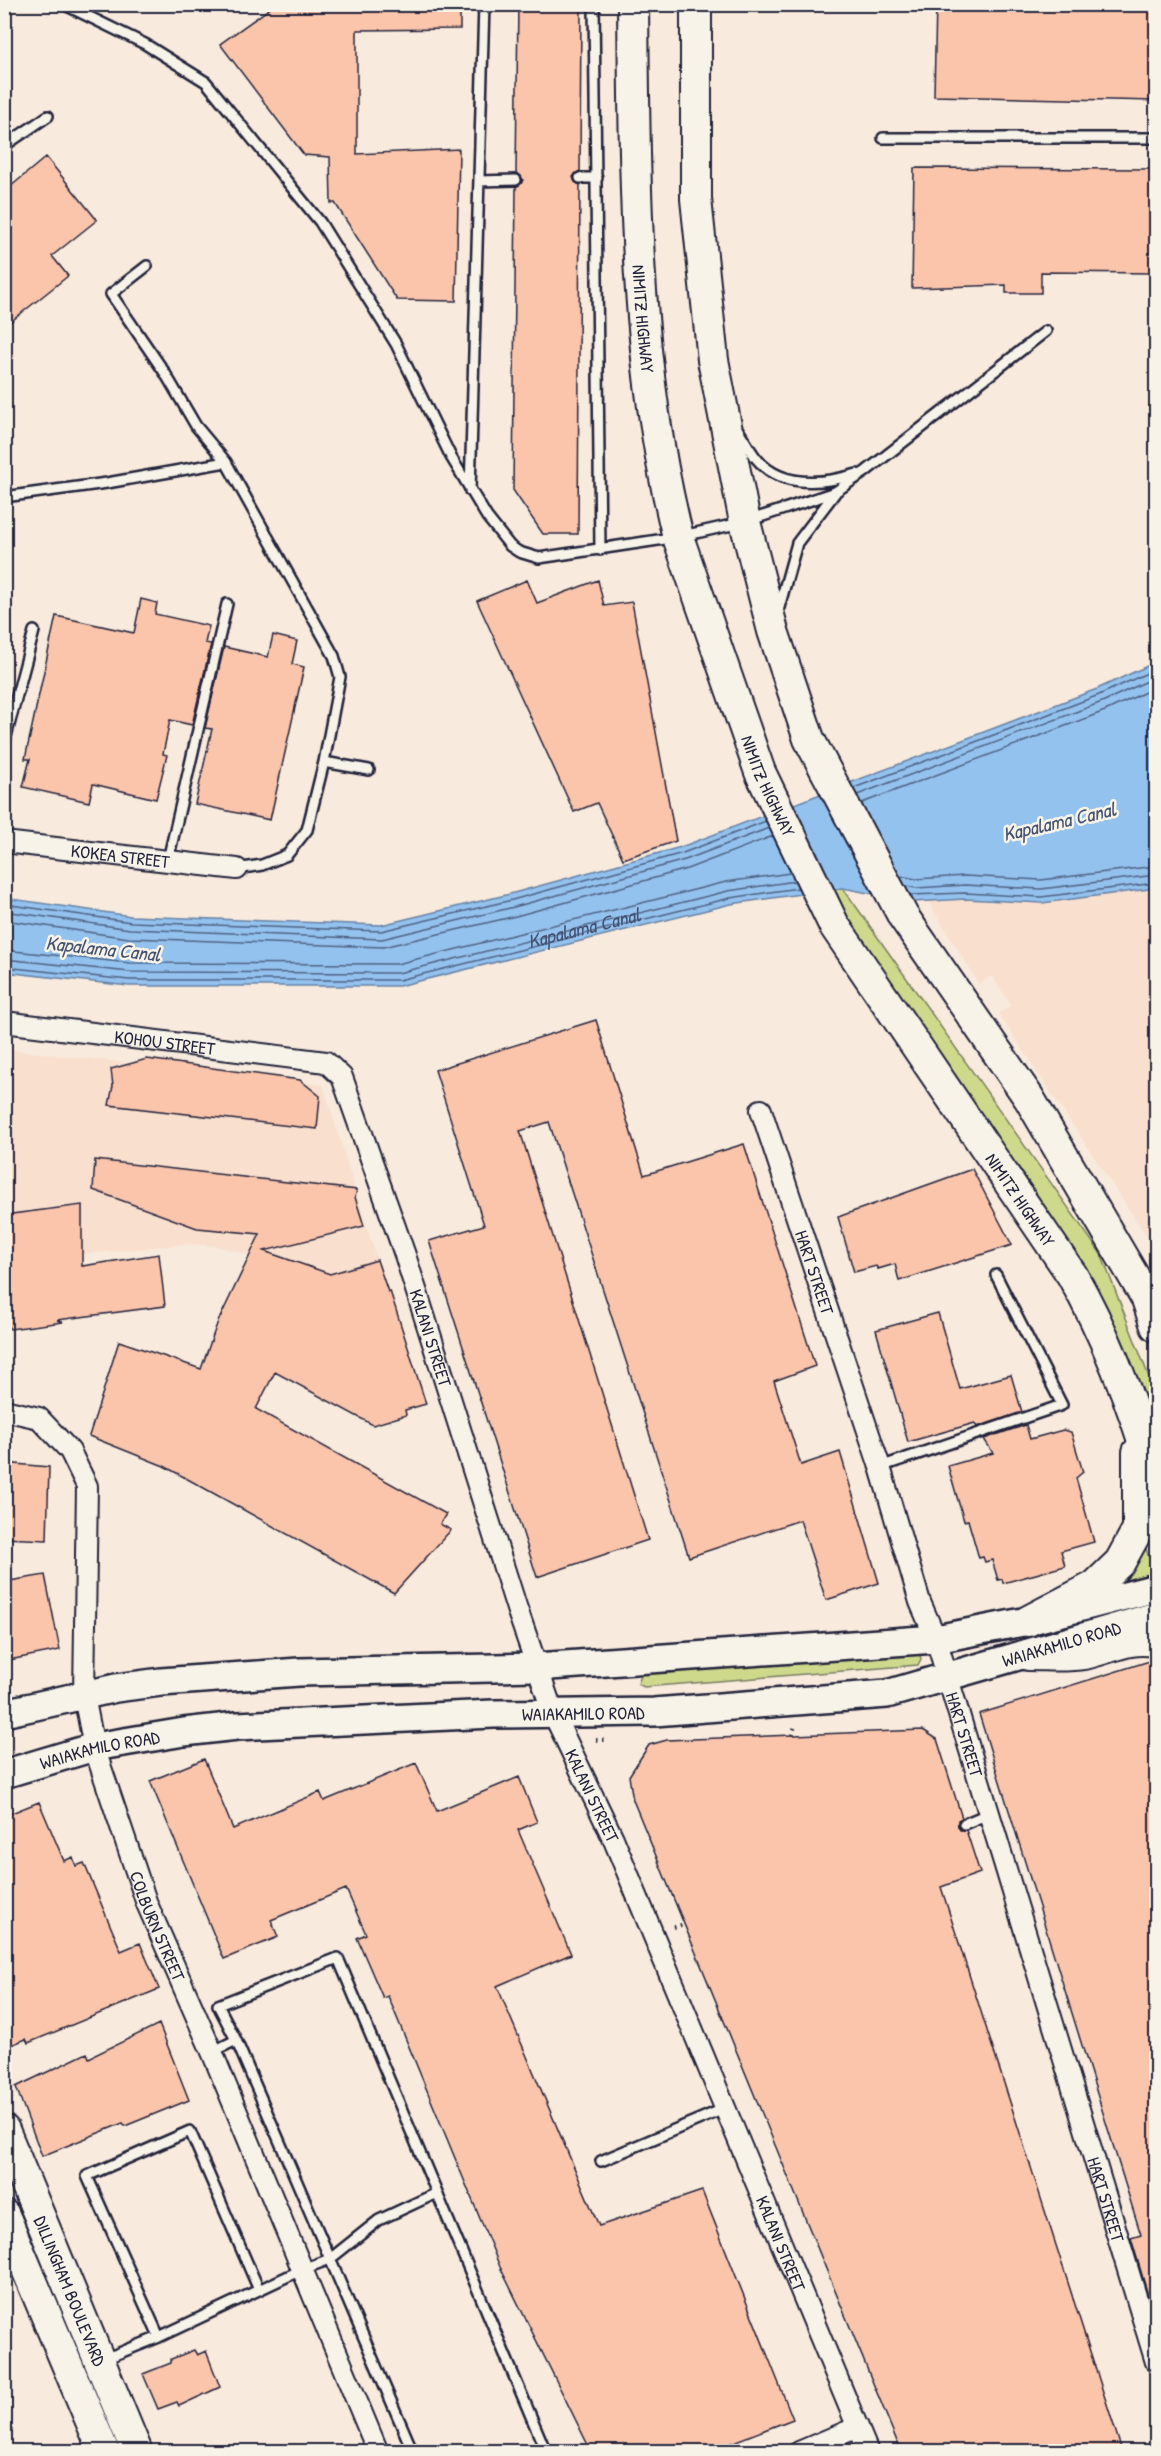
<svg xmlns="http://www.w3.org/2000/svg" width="1161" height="2456" viewBox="0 0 1161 2456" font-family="'Patrick Hand',sans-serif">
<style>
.built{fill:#f9dfce}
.green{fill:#ced98c;stroke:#787e64;stroke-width:1.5}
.water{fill:#93c2ee;stroke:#6682a6;stroke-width:1.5}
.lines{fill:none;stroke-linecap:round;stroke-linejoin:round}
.shore{stroke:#4f6283;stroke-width:1.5}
.building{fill:#fbc5ac;stroke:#22223b;stroke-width:1.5}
.lane-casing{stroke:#22223b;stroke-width:14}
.street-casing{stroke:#22223b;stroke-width:24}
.secondary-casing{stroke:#22223b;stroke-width:32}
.primary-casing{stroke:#22223b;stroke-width:34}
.path{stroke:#22223b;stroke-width:4;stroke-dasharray:1.5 4.5;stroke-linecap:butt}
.lane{stroke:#f7f3e8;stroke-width:9}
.street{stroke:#f7f3e8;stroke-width:20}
.secondary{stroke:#f7f3e8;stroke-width:27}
.primary{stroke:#f7f3e8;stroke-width:30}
.labels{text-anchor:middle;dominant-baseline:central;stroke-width:5;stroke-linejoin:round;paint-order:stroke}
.street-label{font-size:18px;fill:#22223b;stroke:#f7f3e8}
.water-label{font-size:20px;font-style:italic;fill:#445271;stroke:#f7f3e8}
</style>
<rect width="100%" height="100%" fill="#f8eadc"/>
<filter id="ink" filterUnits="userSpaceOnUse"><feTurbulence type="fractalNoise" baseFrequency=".0167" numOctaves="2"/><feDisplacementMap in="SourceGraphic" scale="12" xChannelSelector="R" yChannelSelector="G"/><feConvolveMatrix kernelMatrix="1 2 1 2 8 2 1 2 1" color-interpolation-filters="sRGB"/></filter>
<g filter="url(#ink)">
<path class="built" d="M1156 888V1250L999 1014 1011 1005 992 976 979 984 928 901 965 899 1042 903Z
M4 1049 323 1085 377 1260 330 1274 254 1248 250 1255 216 1246 187 1244 82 1254 5 1265Z"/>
<path class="green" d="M843 888 1101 1254 1156 1395V1437L1143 1394 1106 1309 816 892Z
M1140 1529 1154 1574 1108 1589Z
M914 1652 920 1655 921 1659 918 1665 644 1687 638 1684 642 1673 647 1669Z"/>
<path class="water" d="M1156 662V888L1042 903 965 899 914 902 843 888 731 904 399 986H129L5 972V898L131 916 381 925 510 894 681 847 1097 689Z"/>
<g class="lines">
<g class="shore">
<path d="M854 788 1099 695 1156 669"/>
<path d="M857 795 1102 702 1156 677"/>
<path d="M862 803 1105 711 1156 687"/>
<path d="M900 876 916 879 965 876 1041 880 1156 866"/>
<path d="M906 886 916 888 965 885 1041 889 1156 875"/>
<path d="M910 895 965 893 1041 897 1156 883"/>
<path d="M4 904 131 922 381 931 512 900 683 853 766 821"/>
<path d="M4 911 130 929 382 939 514 907 685 860 769 828"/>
<path d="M4 920 129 938 383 947 516 916 687 869 773 836"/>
<path d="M4 950 130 963 397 964 726 882 790 873"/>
<path id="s1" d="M4 959 130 972 398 973 728 891 795 881"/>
<path d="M4 967 129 980H399L730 898 798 888"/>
</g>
</g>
<path class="building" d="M276 4H460V29L357 30V154L459 149 456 301 397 300 335 203H331L330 157 304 155 220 44Z
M518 4H581L580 171 576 173 573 177 575 182 580 185 578 534H543L513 490 516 187 523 180 521 176 516 173Z
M936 4H1156V101L934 96Z
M46 157 97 220 52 256 68 276 4 327V192Z
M914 168 1156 169V273L1041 272V293H1006V285L912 288Z
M527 580 537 603 598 580 604 606 632 602 676 841 623 859 597 803 574 812 477 601Z
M141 599 157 603 155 614 209 626 205 643 211 644 192 725 170 720 163 754 167 755 156 799 93 784 89 802 23 787 30 759H25L56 616 134 633Z
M273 635 297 641 292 664 304 667 270 820 195 804 212 729 205 728 224 647 268 657Z
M596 1020 644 1175 744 1144 815 1366 774 1381 801 1465 840 1452 879 1583 826 1600 800 1520 689 1557 549 1122 520 1131 648 1540 537 1577 429 1241 484 1225 435 1070Z
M147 1059 300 1080 320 1096 317 1129 109 1105 113 1086 111 1069Z
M95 1160 357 1190 355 1197 364 1226 264 1251 330 1274 377 1260 388 1292 390 1291 426 1404 405 1410 406 1415 373 1425 275 1372 256 1409 446 1514 440 1524 451 1530 394 1593 164 1466 89 1436 119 1341 201 1369 217 1324 260 1234 197 1228 93 1190Z
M972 1169 1012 1245 899 1281 895 1264 878 1269 876 1266 854 1272 838 1217Z
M82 1205V1266L159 1254 165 1306 57 1320 63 1322 10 1329 4 1321V1215Z
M938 1313 960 1389 1011 1375 1022 1412 977 1427 975 1423 908 1442 876 1330Z
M1026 1425 1030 1439 1063 1430 1071 1432 1083 1472 1076 1478 1094 1542 1061 1551 1065 1566 1003 1583 1002 1579 998 1580 992 1560 985 1562 983 1557 979 1558 968 1520 964 1521 948 1466 993 1453 984 1439Z
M4 1463 49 1467 47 1540 4 1538Z
M45 1575 60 1650 4 1661V1582Z
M1156 1659V2322L1131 2238 1141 2235 979 1714Z
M923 1730 937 1739 962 1818 958 1820V1826L960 1830H966L980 1873 941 1887 1122 2451H901L633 1800 629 1776 649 1745 667 1740Z
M204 1759 233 1829 320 1792 324 1801 416 1763 437 1811 519 1777 537 1822 518 1830 571 1954 497 1986 599 2226 702 2191 793 2419 710 2451H591L500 2267 388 1996 383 1998 357 1938 366 1934 346 1889 271 1920 278 1937 224 1959 150 1781Z
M39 1802 64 1861 73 1857 76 1866 84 1863 121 1951 140 1943 159 1989 28 2043 26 2039 11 2045 4 2029V1816Z
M159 2024 189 2100 125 2126 123 2123 42 2156 16 2087 87 2053 89 2058Z
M194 2350 197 2355 206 2351 220 2387 179 2406 177 2402 158 2409 143 2374 171 2363V2359Z"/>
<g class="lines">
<g class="lane-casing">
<path id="lane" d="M63 4 145 44 206 82 320 222 396 344 451 457 487 517 510 546 519 552 539 558 678 537 745 522 835 492 865 472 1046 331
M594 4 600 550
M883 138H1156
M4 146 48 116
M580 178H597
M479 181 516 180
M147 266 111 294 165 373 196 426 226 462 334 656 340 677 324 762 307 830 287 855 262 865 237 869
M738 430C744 439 749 449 756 458 781 489 823 484 857 474
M470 491 484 4
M4 497 107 483 226 462
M778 611 797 543 835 493
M4 744 34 631
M324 762 369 770
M168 860 227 604
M880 1467 1062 1405 996 1275
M964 1824 988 1814
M212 2052 236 2040
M601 2161 726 2108
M159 2337 87 2176 190 2131 259 2290
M102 2360 159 2337 301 2270 330 2259 379 2220 437 2193
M413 2452 236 2040 218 2005 338 1958 546 2452"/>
</g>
<g class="street-casing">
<g id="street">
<path id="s2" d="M4 842 237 869"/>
<path id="s3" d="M4 1022 326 1062 342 1077 405 1255 517 1609 553 1713 613 1838 868 2452"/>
<path id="s4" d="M761 1110 880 1467 920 1602 936 1639 1156 2362"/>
<path id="s5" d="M4 1410 39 1418 70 1451 87 1486 84 1696 94 1747 147 1904 212 2052 378 2452"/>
<path d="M799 2452 858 2427"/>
</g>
</g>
<g class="secondary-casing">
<g id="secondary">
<path d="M4 1713 116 1688 161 1682 299 1672 536 1667 936 1639 1028 1621 1156 1588"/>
<path id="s6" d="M4 1774 94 1747 184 1732 237 1726 493 1714 654 1712 887 1694 1156 1616"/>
</g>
</g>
<g class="primary-casing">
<g id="primary">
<path id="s7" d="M633 4C635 184 634 362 678 537L760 772 834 925 1072 1275C1109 1340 1135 1411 1156 1482"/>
<path d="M696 4V199L713 360 745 522 773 631 809 739 903 916 1029 1098 1147 1299 1156 1326"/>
<path d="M1028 1621 1095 1586 1120 1562 1138 1529V1452"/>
<path d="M1028 1655C1046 1655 1066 1657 1084 1654 1108 1649 1132 1635 1156 1642"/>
<path id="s8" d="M4 2130 137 2452"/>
<path d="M4 2215 104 2452"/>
</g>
</g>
<path class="path" d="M792 1735 795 1726
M596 1740H608
M674 1927 684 1924"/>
<use href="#lane" class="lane"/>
<use href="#street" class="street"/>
<use href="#secondary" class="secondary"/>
<use href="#primary" class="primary"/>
</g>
</g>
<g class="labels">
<g class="street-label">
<text stroke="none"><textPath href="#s7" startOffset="315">NIMITZ HIGHWAY</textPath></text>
<text stroke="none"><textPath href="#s7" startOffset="801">NIMITZ HIGHWAY</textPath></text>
<text stroke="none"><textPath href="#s2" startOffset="117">KOKEA STREET</textPath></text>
<text stroke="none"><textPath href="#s3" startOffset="162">KOHOU STREET</textPath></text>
<text stroke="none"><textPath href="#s7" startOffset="1287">NIMITZ HIGHWAY</textPath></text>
<text stroke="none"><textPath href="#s4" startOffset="171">HART STREET</textPath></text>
<text stroke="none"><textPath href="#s3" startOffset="622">KALANI STREET</textPath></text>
<text stroke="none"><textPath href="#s6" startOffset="1071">WAIAKAMILO ROAD</textPath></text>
<text stroke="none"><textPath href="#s6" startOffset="585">WAIAKAMILO ROAD</textPath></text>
<text stroke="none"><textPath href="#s4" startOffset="657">HART STREET</textPath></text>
<text stroke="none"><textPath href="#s6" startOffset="99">WAIAKAMILO ROAD</textPath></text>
<text stroke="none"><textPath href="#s3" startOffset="1108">KALANI STREET</textPath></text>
<text stroke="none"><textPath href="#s5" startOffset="572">COLBURN STREET</textPath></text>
<text stroke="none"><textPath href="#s4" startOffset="1143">HART STREET</textPath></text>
<text stroke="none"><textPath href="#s3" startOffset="1594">KALANI STREET</textPath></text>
<text stroke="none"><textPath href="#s8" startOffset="174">DILLINGHAM BOULEVARD</textPath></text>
</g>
<g class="water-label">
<text transform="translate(1059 821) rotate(-13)">Kapalama Canal</text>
<text stroke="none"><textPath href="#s1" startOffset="586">Kapalama Canal</textPath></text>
<text transform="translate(103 948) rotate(6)">Kapalama Canal</text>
</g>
</g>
<rect width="1161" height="2456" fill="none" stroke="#f7f3e8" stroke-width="24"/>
<rect x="12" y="12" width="1137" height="2432" fill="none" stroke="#22223b" stroke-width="2" filter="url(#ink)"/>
</svg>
